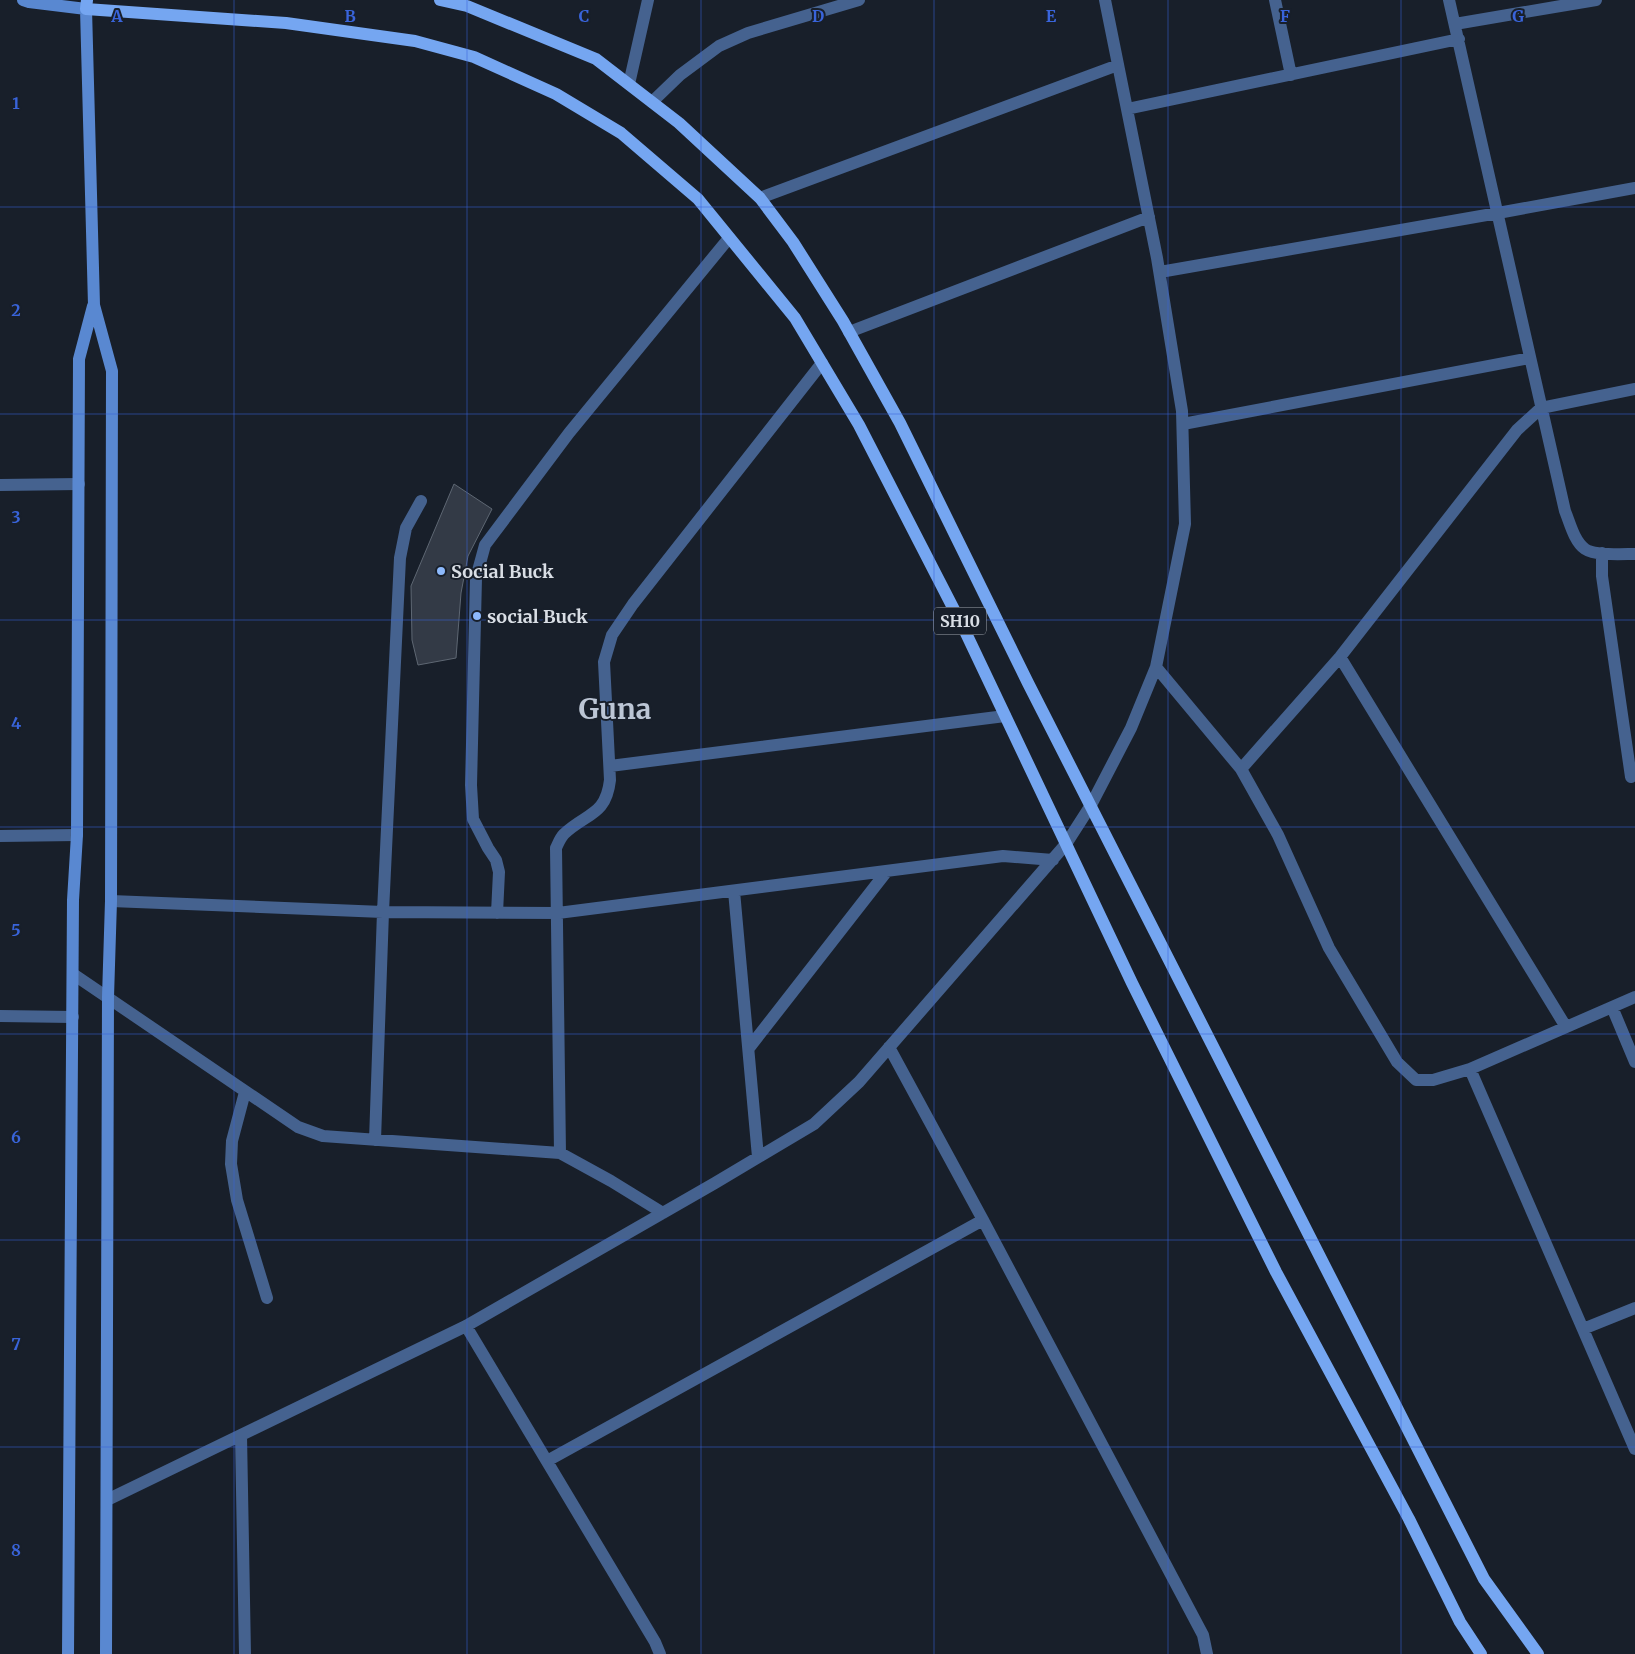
<svg xmlns="http://www.w3.org/2000/svg" width="1635" height="1654" viewBox="0 0 1635 1654" font-family="Merriweather,serif">
<style>
.building{fill:#333a46;stroke:#5e6773}
.lines{fill:none;stroke-linecap:round;stroke-linejoin:round}
.minor{stroke:#45628f;stroke-width:12}
.secondary{stroke:#5988d1;stroke-width:12}
.primary{stroke:#75a6f1;stroke-width:12}
.grid{fill:none;stroke:#3964da;stroke-width:1;stroke-opacity:0.55}
.poi-dot{fill:#8db9fc;stroke:#181f2a;stroke-width:2}
.labels{text-anchor:middle;dominant-baseline:central;stroke-width:4;stroke-linejoin:round;paint-order:stroke}
.shield{fill:#181f2a;stroke:#9fa5ad;stroke-width:1}
.shield-label{font-size:16px;font-weight:bold;fill:#d9dee5}
.poi-label{font-size:18px;font-weight:bold;fill:#d9dee5;stroke:#181f2a;text-anchor:start}
.town-label{font-size:28px;font-weight:bold;fill:#bcc6d5;stroke:#181f2a}
.grid-label{font-size:16px;text-anchor:middle;font-weight:bold;fill:#3964da;stroke:#181f2a;stroke-width:4;stroke-linejoin:round;paint-order:stroke}
</style>
<rect width="100%" height="100%" fill="#181f2a"/>
<path class="building" d="M454 484 492 509 468 556 461 593 456 658 418 665 412 640 411 586Z"/>
<g class="lines">
<path class="minor" d="M1275 0 1291 75
M1449 0 1565 511C1570 523 1574 541 1585 549 1595 556 1623 554 1635 554
M1455 24 1596 0
M629 84 648 0
M652 102 680 75 719 46 748 33 859 0
M1127 109 1459 39
M760 198 1118 65
M1160 272 1498 213 1635 188
M849 332 1149 217
M1183 424 1530 358
M0 485 79 484
M1602 553V576L1631 777
M1340 657 1566 1027
M1156 667 1241 769 1278 835 1329 948 1397 1062 1416 1080H1433L1470 1069 1635 997
M610 766 1005 716
M1241 769 1340 657 1517 430 1541 408 1635 389
M0 836 77 835
M734 891 758 1157
M111 901 383 912 558 913 1003 856 1053 860
M497 913 499 872 496 860 488 848 473 819 471 785 476 578 485 545 569 433 729 238
M73 974 298 1127 323 1136 560 1153 611 1181 663 1213
M1612 1007 1635 1062
M0 1016 73 1017
M889 1047 983 1220 1203 1635 1207 1654
M749 1048 887 871
M1470 1069 1635 1449
M245 1092 232 1141 231 1164 237 1200 267 1298
M375 1140 383 912 400 558 406 528 421 501
M560 1153 556 848C558 844 560 838 564 834 586 813 606 816 610 780L604 662 612 635 633 604 822 363
M466 1326 655 1642 660 1654
M1583 1329 1635 1308
M241 1435 245 1654
M547 1461 983 1220
M107 1500 466 1326 715 1183 814 1124 859 1082 1066 844 1091 805 1131 728 1156 667 1185 524 1182 411 1157 258 1105 0"/>
<path class="secondary" d="M23 0 29 2 86 9 94 305 112 371 111 901 108 997 106 1654
M68 1654 73 900 77 835 79 359 93 306"/>
<path class="primary" d="M87 0 86 9 286 23 415 41 474 57 556 94 621 133 698 199 795 318 859 425 964 629 1132 983 1276 1272 1409 1519 1460 1622 1481 1654
M440 0 467 6 596 59 679 123 760 198 793 242 843 321 900 423 1028 683 1484 1579 1538 1654"/>
</g>
<path class="grid" d="M234 0V1654M467 0V1654M701 0V1654M934 0V1654M1168 0V1654M1401 0V1654M0 207H1635M0 414H1635M0 620H1635M0 827H1635M0 1034H1635M0 1240H1635M0 1447H1635"/>
<g class="poi-dot">
<circle cx="441" cy="571" r="5"/>
<circle cx="477" cy="616" r="5"/>
</g>
<g class="labels">
<rect class="shield" x="934" y="607.5" width="52" height="27" rx="4"/>
<g class="shield-label">
<text x="960" y="621">SH10</text>
</g>
<g class="poi-label">
<text x="451" y="571">Social Buck</text>
<text x="487" y="616">social Buck</text>
</g>
<g class="town-label">
<text x="615" y="709">Guna</text>
</g>
</g>
<g class="grid-label">
<text x="117" y="22">A</text>
<text x="350" y="22">B</text>
<text x="584" y="22">C</text>
<text x="818" y="22">D</text>
<text x="1051" y="22">E</text>
<text x="1285" y="22">F</text>
<text x="1518" y="22">G</text>
<text x="16" y="109">1</text>
<text x="16" y="316">2</text>
<text x="16" y="523">3</text>
<text x="16" y="729">4</text>
<text x="16" y="936">5</text>
<text x="16" y="1143">6</text>
<text x="16" y="1350">7</text>
<text x="16" y="1556">8</text>
</g>
</svg>
